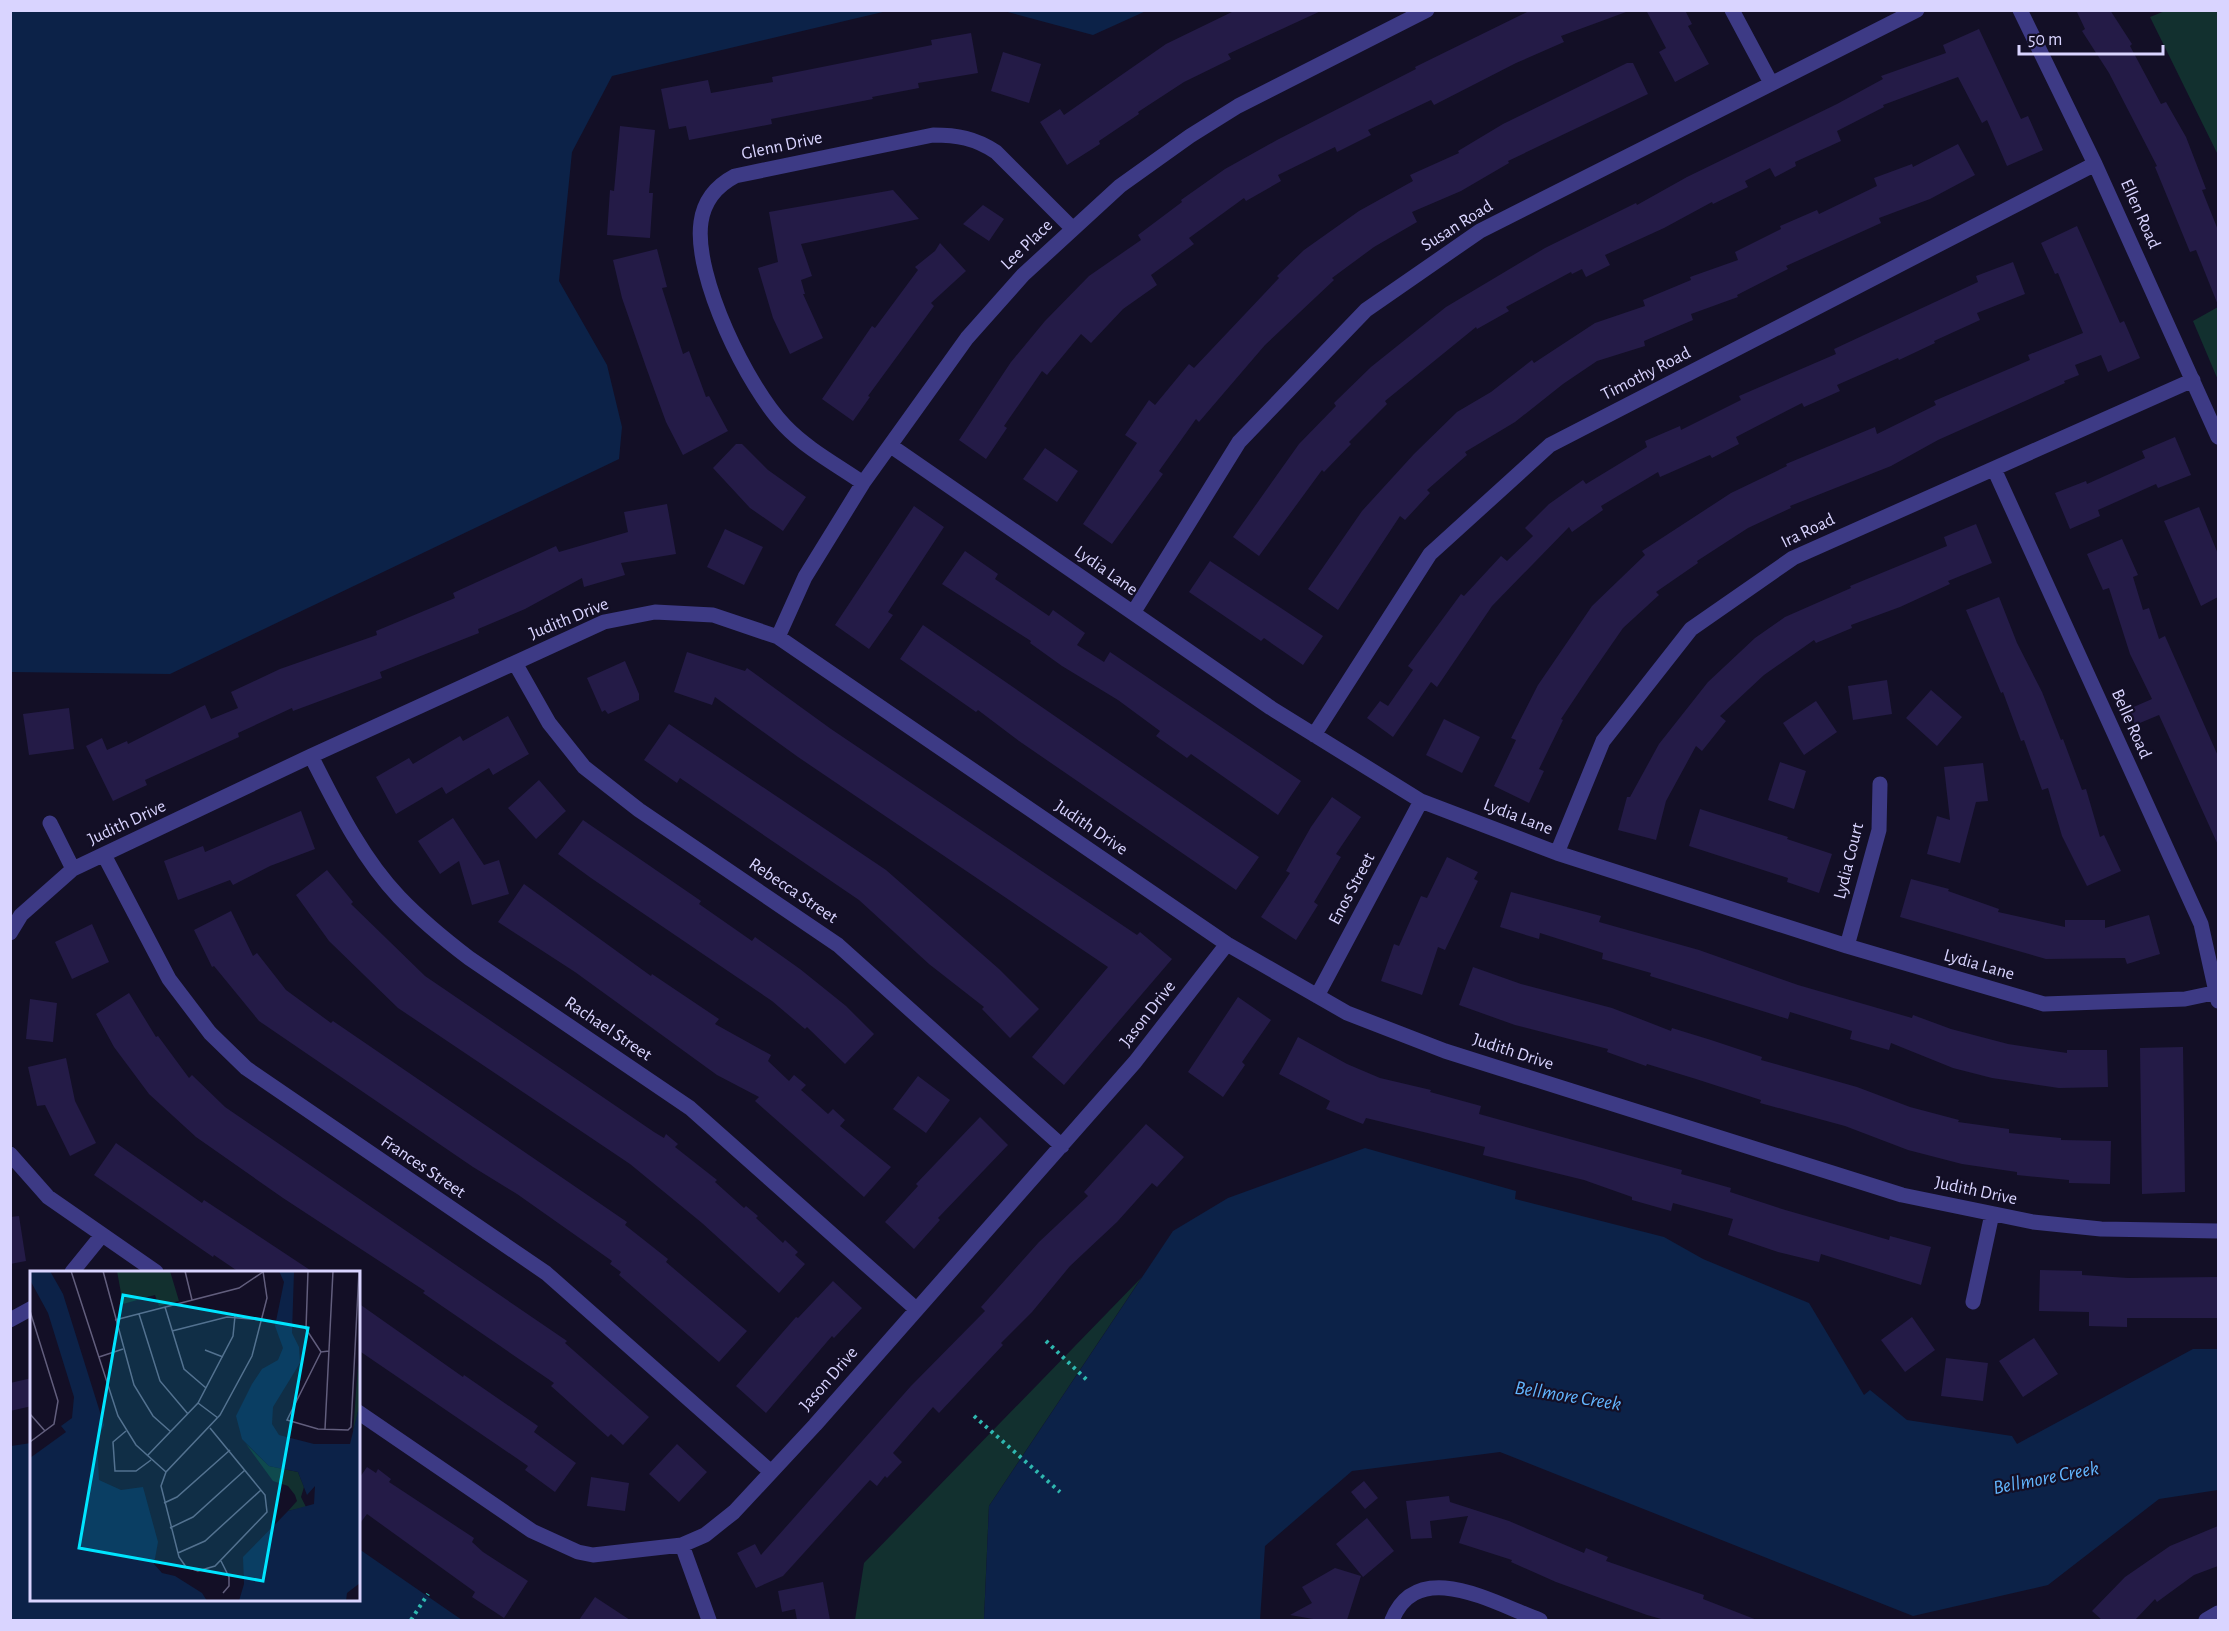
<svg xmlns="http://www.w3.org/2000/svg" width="2229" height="1631" viewBox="0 0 2229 1631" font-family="'Alegreya Sans',sans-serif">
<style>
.green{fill:#12302f}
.water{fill:#0c2248}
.building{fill:#241b47}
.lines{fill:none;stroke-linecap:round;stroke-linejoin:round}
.path{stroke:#2fb8b0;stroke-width:4;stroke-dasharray:3 4.5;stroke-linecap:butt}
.minor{stroke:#3d3a85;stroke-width:15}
.labels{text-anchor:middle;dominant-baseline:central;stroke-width:4.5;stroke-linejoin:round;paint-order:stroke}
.street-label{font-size:18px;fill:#d9d4ff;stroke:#130f26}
.water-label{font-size:20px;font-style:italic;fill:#62b6ff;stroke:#130f26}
.inset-road{fill:none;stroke:#625e7d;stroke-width:1.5}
.view{fill:#00e5ff;fill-opacity:0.15;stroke:#00e5ff;stroke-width:3}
.inset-edge{fill:none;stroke:#d9d4ff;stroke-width:3}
</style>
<rect width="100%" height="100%" fill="#130f26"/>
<path class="green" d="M2165 11H2218V155L2150 17Z
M2218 307V380L2193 321Z
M1142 1277 989 1506 984 1620H855L864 1563Z"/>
<path class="water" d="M11 10H887V11L612 76 572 152 559 281 607 365 622 427 619 459 170 674 11 672Z
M1004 11H1146L1093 35Z
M1365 1148 1516 1191 1515 1199 1664 1237 1703 1259 1809 1303 1864 1395 1870 1390 1907 1420 2012 1436 2017 1444 2193 1349H2218V1490L2159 1499 2048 1585 1913 1616 1500 1452 1352 1471 1265 1546 1260 1620H984L989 1506 1173 1231 1228 1198Z
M31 1443 32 1600H358L359 1549 462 1620H11V1446Z"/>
<path class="building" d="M1236 10H1323L1228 54 1231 59 1184 82 1138 112 1139 114 1099 141 1100 144 1067 165 1040 122 1060 109 1064 115 1166 44Z
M1531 10 1626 12 1561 36 1564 42 1516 63 1434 105 1431 100 1368 130 1371 135 1337 152 1335 147 1278 175 1281 181 1246 201 1244 198 1189 238 1194 244 1151 275 1157 285 1123 309 1091 343 1081 334 1047 375 1042 371 1004 426 1007 428 986 459 959 440 1011 362 1045 321 1089 276 1141 240 1138 235 1182 202 1181 200 1225 169 1277 140 1416 69 1415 67Z
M1646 10H1685L1692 24 1688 26 1709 64 1675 82 1659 52 1666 48Z
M2076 10H2110L2132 44 2130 46 2161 104 2166 102 2186 137 2206 189 2202 190 2218 230V305L2196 250 2190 252 2155 167 2157 166 2109 73 2082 31 2085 29Z
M1979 29 2021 119 2028 116 2043 150 2007 166 1987 120 1982 123 1958 77 1883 105 1884 107 1837 131 1841 141 1795 162 1796 166 1775 177 1770 168 1745 181 1748 187 1713 204 1712 202 1664 228 1605 255 1610 265 1586 277 1582 269 1572 274 1571 272 1506 307 1509 311 1477 329 1476 327 1385 401 1387 404 1349 442 1351 444 1324 472 1322 470 1259 556 1233 537 1299 444 1336 406 1334 403 1371 367 1446 307 1545 248 1636 203 1637 205 1687 177 1837 104 1883 79 1881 76 1946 53 1943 45Z
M971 33 978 73 918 83 919 88 872 97 873 99 771 119 772 124 689 140 686 126 669 129 661 89 708 80 711 93 773 82 772 77 932 45 931 40Z
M1003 52 1041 64 1029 103 991 91Z
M1627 63H1633L1648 94 1508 161 1509 163 1461 191 1412 212 1417 222 1374 247 1332 278 1334 280 1265 345 1199 422 1196 419 1159 471 1163 474 1112 544 1083 524 1137 443 1125 435 1149 400 1155 405 1189 364 1194 368 1279 278 1277 276 1304 250 1359 211 1413 181 1410 175 1459 153 1458 151 1503 124Z
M620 126 655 130 649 193H653L650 238 607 235 610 190 614 191Z
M1958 144 1975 175 1930 199 1879 218 1881 223 1786 266 1788 269 1737 295 1738 297 1691 314 1693 320 1644 341 1645 346 1597 361 1563 384 1515 422 1465 452 1467 455 1427 490 1430 493 1405 520 1400 516 1338 610 1308 589 1362 511 1414 454 1457 412 1491 392 1532 360 1534 363 1595 323 1645 306 1643 300 1691 280 1690 277 1738 260 1735 252 1781 229 1780 226 1817 210 1819 214 1877 186 1874 178 1912 164 1913 167Z
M893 190 919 219 801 244 812 276 801 280 805 294H803L823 338 790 354 773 318 758 268 778 262 769 212Z
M983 205 1004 219 989 241 963 224Z
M2077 226 2120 323 2124 321 2140 358 2108 372 2101 355 2075 365 2079 375 2064 381 2065 383 1938 440 1891 466 1790 506 1791 508 1748 528 1697 561 1698 563 1656 592 1659 595 1623 628 1589 677 1561 719 1563 720 1539 769 1544 771 1529 803 1494 786 1516 740 1511 738 1538 685 1592 606 1645 555 1642 551 1731 493 1787 466 1786 464 1875 427 1877 434 1936 405 1934 401 2030 360 2028 355 2083 333 2058 273 2055 274 2041 243Z
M940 243 966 271 931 303 934 306 868 396 870 397 853 421 822 399 872 326 875 328 918 270 915 267 935 251Z
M657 249 667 287 662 288 683 354 689 351 706 397 709 396 728 431 683 455 666 422 646 367 622 298 613 260Z
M2013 262 2025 294 1977 313 1980 320 1934 341 1935 343 1899 360 1898 358 1837 385 1840 391 1804 407 1802 403 1736 437 1739 444 1712 458 1710 455 1660 477 1658 472 1601 506 1603 510 1572 532 1569 527 1492 606 1437 687 1431 682 1393 737 1367 718 1380 701 1388 706 1413 670 1408 666 1461 594 1464 596 1501 556 1507 561 1533 536 1525 528 1549 504 1583 480 1586 484 1647 447 1645 441 1680 426 1681 430 1741 400 1739 396 1836 354 1834 349 1978 282 1976 276Z
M2175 437 2191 475 2158 488 2156 484 2098 510 2100 516 2070 529 2055 493 2086 481 2087 484 2145 458 2142 451Z
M736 444H742L768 470 806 497 783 531 750 508 713 468Z
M1045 448 1078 471 1057 502 1023 479Z
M667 504 676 554 621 563 625 575 584 587 582 578 525 609 478 629 479 633 380 672 382 678 293 711 292 708 238 733 239 737 145 780 147 785 113 801 86 746 102 738 107 750 127 741 128 744 205 705 211 719 238 708 231 692 280 669 377 635 376 631 455 598 453 593 556 546 559 552 628 532 624 512Z
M914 506 944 527 888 612 893 615 869 649 835 625Z
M2199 507 2218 554V597L2201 606 2164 521Z
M1976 524 1992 563 1948 581 1950 584 1900 607 1851 625 1852 628 1816 643 1814 640 1764 675 1720 716 1726 721 1702 751 1696 746 1666 801 1656 840 1618 830 1627 797H1630L1659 744 1708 682 1755 638 1785 617 1851 588 1850 586 1947 546 1944 537Z
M725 529 763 547 744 585 707 567Z
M2122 539 2138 575 2133 577 2143 610 2149 608 2159 639 2165 636 2218 756V845L2159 715 2135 725 2129 709 2152 699 2130 654 2109 588 2103 590 2087 554Z
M965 551 998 574 995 579 1049 616 1053 610 1085 633 1077 645 1104 662 1110 652 1301 781 1278 815 1191 754 1187 758 1156 736 1160 731 1118 700 1062 666 1030 643 1031 641 942 584Z
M1210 561 1323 636 1303 665 1264 638 1261 641 1189 592Z
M1999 597 2017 643 2042 692 2061 740 2063 739 2082 790 2086 789 2100 837 2104 835 2121 871 2087 886 2062 836 2048 788 2042 790 2024 740 2021 741 2003 692 2001 693 1966 610Z
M923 625 1259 857 1236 890 1019 741 978 710 976 712 900 659Z
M687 652 745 671 747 668 831 729 1049 876 1137 935 1140 932 1172 959 1064 1085 1032 1057 1108 967 798 757 715 697 712 705 674 692Z
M625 661 639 694V700L608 714 605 710 602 712 587 678Z
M1887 680 1892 714 1853 720 1848 686Z
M1931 690 1962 717 1937 746 1906 718Z
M1816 701 1837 732 1804 755 1783 723Z
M69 708 74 749 29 755 23 714Z
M508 716 529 754 493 775 489 768 446 794 442 787 396 814 376 777 409 758 413 764 460 736 463 741Z
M1444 719 1480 737 1462 773 1426 755Z
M669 724 886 870 999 969 1039 1009 1010 1038 982 1009 984 1007 929 964 859 900 680 778 677 783 644 760Z
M1780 762 1806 771 1794 809 1768 800Z
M1983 763 1988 801 1976 802 1960 863 1927 854 1937 816 1950 820 1944 767Z
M539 780 566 811 536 839 508 808Z
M1332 797 1361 817 1336 854 1341 857 1314 902 1318 905 1296 940 1261 917 1290 873 1286 871 1311 827Z
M1700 809 1788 837 1787 839 1832 854 1819 893 1787 882 1788 878 1689 846Z
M301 811 315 849 270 866 233 885 230 880 178 900 164 861 203 846 205 852Z
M453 818 484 865 499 860 509 894 472 905 459 861 440 874 418 841Z
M583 820 701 901 699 904 752 941 755 937 800 969 846 1006 874 1034 845 1064 807 1027 805 1029 772 1001 591 878 558 854Z
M1447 857 1478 872 1474 879 1478 881 1445 950 1438 947 1422 995 1381 981 1394 944 1399 946 1421 896 1427 898Z
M327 870 353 902 351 904 425 976 654 1132 664 1138 666 1134 678 1144 675 1147 717 1180 715 1182 744 1208 746 1206 758 1216 756 1218 783 1243 785 1240 798 1252 795 1255 805 1264 779 1293 702 1223 630 1164 398 1008 329 941 296 895Z
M1911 879 1949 889 1948 891 1999 909 1998 912 2065 927V920H2105V928L2149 915 2160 954 2127 964 2125 958 2046 959 1900 917Z
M524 884 651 976 652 974 719 1019 715 1024 771 1055 768 1061 789 1081 794 1075 806 1085 801 1090 828 1114 833 1109 845 1120 840 1126 891 1167 864 1197 755 1101 759 1097 717 1075 575 972 498 922Z
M1511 892 1601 916 1599 922 1699 950 1798 985 1912 1018 1913 1015 1951 1029 2008 1044 2067 1053V1050H2107L2108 1087 2059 1088 1992 1078 1953 1068 1891 1043 1889 1050 1850 1039 1852 1031 1790 1012 1788 1019 1650 976 1651 973 1602 959 1603 953 1540 933 1539 939 1500 927Z
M231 911 253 956 257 953 286 990 331 1023 333 1021 627 1222 625 1225 668 1259 666 1262 747 1331 719 1362 619 1275 621 1272 610 1264 612 1261 517 1194 473 1167 259 1021 214 966 212 967 194 930Z
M92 924 109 962 72 979 55 942Z
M1473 967 1521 984 1612 1008 1671 1031 1672 1028 1711 1040 1762 1057 1761 1060 1857 1087 1910 1107 1959 1120 1958 1122 2009 1129V1133L2061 1138V1140L2111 1141 2110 1184 2069 1183V1180L2017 1175V1172L1962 1164 1908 1150 1845 1126 1760 1103 1761 1100 1696 1079 1647 1064 1646 1066 1607 1052 1608 1049 1515 1025 1459 1005Z
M129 993 156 1037 158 1036 189 1078 192 1075 225 1107 567 1341 565 1343 649 1417 623 1445 611 1434 608 1437 551 1386 554 1383 423 1293 425 1291 283 1198 196 1137 149 1094 114 1047 96 1014Z
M1238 997 1271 1020 1242 1062 1245 1065 1223 1097 1188 1072Z
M30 999 57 1003 53 1042 26 1039Z
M1298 1037 1347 1064 1380 1078 1431 1090 1430 1092 1481 1106 1479 1114 1682 1170 1681 1174 1731 1188 1730 1192 1782 1209 1889 1240 1890 1236 1931 1247 1921 1285 1821 1254 1819 1262 1778 1252 1728 1235 1733 1219 1673 1203 1671 1211 1632 1200V1197L1584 1180 1483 1155 1485 1147 1366 1118 1363 1124 1326 1109 1330 1101 1279 1074Z
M2183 1047 2185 1192 2142 1194 2140 1048Z
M66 1058 75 1101 96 1143 70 1156 45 1105 37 1106 28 1067Z
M918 1076 950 1100 926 1133 893 1109Z
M980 1117 1008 1145 938 1218 940 1220 914 1249 885 1222 918 1186 916 1184Z
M1146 1124 1184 1157 1157 1187 1152 1183 1117 1222 1070 1266 1032 1312 1001 1343 1003 1345 939 1413 933 1407 893 1453 902 1462 887 1478 885 1476 877 1486 870 1480 783 1576 756 1588 737 1553 755 1544 761 1555 911 1386 985 1311 981 1307 1039 1242 1088 1196 1084 1192Z
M116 1143 202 1203 204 1200 313 1272H239L214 1255 213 1257 94 1175Z
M19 1216 26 1261 10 1264V1217Z
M2040 1270 2082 1271V1275L2128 1278 2218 1277V1318H2127V1327L2089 1326V1312L2039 1311Z
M833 1281 862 1308 834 1338 832 1336 766 1413 736 1386 796 1317 798 1318Z
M358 1303 463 1377 464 1375 538 1426 534 1432 576 1463 555 1492 525 1470 528 1466 358 1350Z
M1912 1317 1935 1350 1905 1372 1881 1340Z
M2034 1338 2058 1374 2023 1397 1999 1361Z
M1946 1358 1988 1363 1983 1401 1941 1396Z
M32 1378V1406L10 1411V1383Z
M677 1444 707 1472 679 1502 649 1474Z
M367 1467 376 1473 378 1469 391 1479 389 1482 474 1538 472 1542 483 1552 528 1581 504 1618 472 1597 475 1592 367 1514 358 1526V1480Z
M591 1477 629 1483 625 1511 587 1506Z
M1364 1481 1378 1498 1365 1509 1351 1492Z
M1449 1496 1450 1502 1509 1521 1584 1553 1586 1548 1608 1557 1606 1561 1704 1595 1703 1599 1757 1620H1665L1647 1615 1556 1582 1511 1562 1512 1560 1459 1543 1468 1516 1430 1521 1432 1538 1411 1539 1406 1501Z
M1367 1518 1394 1551 1363 1577 1336 1544Z
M2218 1526V1566L2194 1575 2157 1602 2155 1599 2135 1620H2102L2092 1611 2125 1577 2170 1546Z
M1335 1568 1361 1576 1347 1620H1319L1290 1615 1312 1603 1302 1587Z
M823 1582 830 1620H797L795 1609 782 1612 778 1591Z
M595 1597 630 1620H579Z"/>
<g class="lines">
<path class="path" d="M1046 1341 1088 1381
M974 1416 1060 1492
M411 1620 428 1594"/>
<path class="minor" d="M1732 10 1771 83
M2020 10 2095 164 2218 437
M891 446 1271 708 1421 801 1557 853 1847 946 2044 1004 2185 999 2218 992
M1994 469 2201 924 2218 1001
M863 483C837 465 807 449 785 426 748 388 693 276 701 222 704 201 716 186 735 176L933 135C957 135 975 138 996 152L1073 229
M1133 613 1239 442 1366 310 1480 231 1917 10
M778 637 805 577 863 483 967 338 1023 275 1120 186 1190 136 1238 106 1427 10
M515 663 549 723 584 767 639 810 838 945 1062 1146
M1314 735 1430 554 1550 445 2095 164
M311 756C336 805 361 857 399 897 421 920 444 939 469 958L690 1108 916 1309
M50 823 73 869
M1557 853 1603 741 1691 629 1793 558 2193 380
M104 855 169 979 210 1033 246 1068 546 1273 770 1471
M10 933 21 915 73 869 311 756 604 622 655 612 713 615 778 637 1227 944 1347 1013 1445 1051 1902 1195 2033 1222 2101 1229 2218 1231
M1847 946 1879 830 1880 784
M1317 996 1421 801
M10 1154 48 1197 156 1272
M72 1272 102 1235
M1973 1302 1992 1214
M10 1320 32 1308
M358 1412 532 1531 578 1552 593 1555 682 1545 705 1535 734 1512 815 1425 1135 1062 1227 944
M682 1545 709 1620
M1392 1620C1418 1556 1495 1604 1540 1620
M2206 1620 2218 1613"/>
</g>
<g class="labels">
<g class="street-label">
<text transform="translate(782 146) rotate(-12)">Glenn Drive</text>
<text transform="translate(2140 214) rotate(66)">Ellen Road</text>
<text transform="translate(1457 226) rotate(-32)">Susan Road</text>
<text transform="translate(1027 245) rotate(-44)">Lee Place</text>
<text transform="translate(1646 374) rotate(-27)">Timothy Road</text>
<text transform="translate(1808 531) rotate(-26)">Ira Road</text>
<text transform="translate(1106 571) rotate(35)">Lydia Lane</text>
<text transform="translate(569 619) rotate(-22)">Judith Drive</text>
<text transform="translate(2131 724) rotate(66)">Belle Road</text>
<text transform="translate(1518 817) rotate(21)">Lydia Lane</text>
<text transform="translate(127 823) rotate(-25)">Judith Drive</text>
<text transform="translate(1091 828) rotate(34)">Judith Drive</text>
<text transform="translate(1849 861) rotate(-76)">Lydia Court</text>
<text transform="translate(1352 889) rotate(-62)">Enos Street</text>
<text transform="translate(793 891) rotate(34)">Rebecca Street</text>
<text transform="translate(1979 965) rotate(16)">Lydia Lane</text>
<text transform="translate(1148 1014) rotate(-52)">Jason Drive</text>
<text transform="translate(608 1029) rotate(34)">Rachael Street</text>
<text transform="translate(1513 1052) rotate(18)">Judith Drive</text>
<text transform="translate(423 1167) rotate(34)">Frances Street</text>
<text transform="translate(1976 1191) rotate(12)">Judith Drive</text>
<text transform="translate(829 1379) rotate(-49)">Jason Drive</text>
</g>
<g class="water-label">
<text transform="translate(1568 1396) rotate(9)">Bellmore Creek</text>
<text transform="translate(2046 1478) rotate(-11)">Bellmore Creek</text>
</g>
</g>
<g transform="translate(30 1271)">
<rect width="330" height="330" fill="#130f26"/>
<path d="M87 0H140L149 30 129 35 125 24 93 33ZM328 93 330 132 323 163ZM216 173 239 195 268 201 274 216 271 226 276 236 258 240 267 230 265 224 258 215 243 210Z" fill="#12302f"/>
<path d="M0 0H20L33 23 74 154 67 169 69 209 91 219 113 216 128 271 124 293 132 302 145 305 172 322 177 330H0V187L36 161 31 155 42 147 44 126 18 42 0 9ZM249 0H264L262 62 269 76 270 92 243 136 242 153 249 164 284 173H320L330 132V312L317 322 316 330H209L214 313 213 286 258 240 284 233 285 215 277 224 268 201 239 195 212 168 206 145 222 113 232 98 248 89 253 77 245 55 254 11Z" fill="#0c2248"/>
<path class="inset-road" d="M41 0 88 145 106 174 136 201M73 0 104 114 123 145 141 161M155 0 162 29M278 0 276 58 291 81 299 80M135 36 154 98 176 117M0 40 28 130 24 153 0 171M109 43 130 110 158 143M85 49 209 17 233 1M142 60 197 46 233 49M175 79 193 86M291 81 257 149 288 158 318 159 321 156 329 0M69 86 93 78M168 132 188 147M0 143 15 160M180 157 235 224 237 241 185 295 168 300 156 296 149 286 131 215 136 201 190 144 222 85 237 27 233 0M295 158 303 0M96 160 83 171 85 200H106L121 189M117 185 168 132 203 65 205 45M134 232 147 226 200 179M140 257 163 246 215 199M148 282 175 270 231 219M191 290 199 306V315L193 322"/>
<path class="view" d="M93 24 278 57 233 310 49 277Z"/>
<rect width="330" height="330" class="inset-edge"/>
</g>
<rect width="2229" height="1631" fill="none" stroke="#d9d4ff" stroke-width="24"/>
<path d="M2019 45v9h144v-9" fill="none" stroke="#d9d4ff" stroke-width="3"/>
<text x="2028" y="45" font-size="18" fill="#d9d4ff" stroke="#130f26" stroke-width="4.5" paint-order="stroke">50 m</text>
</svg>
